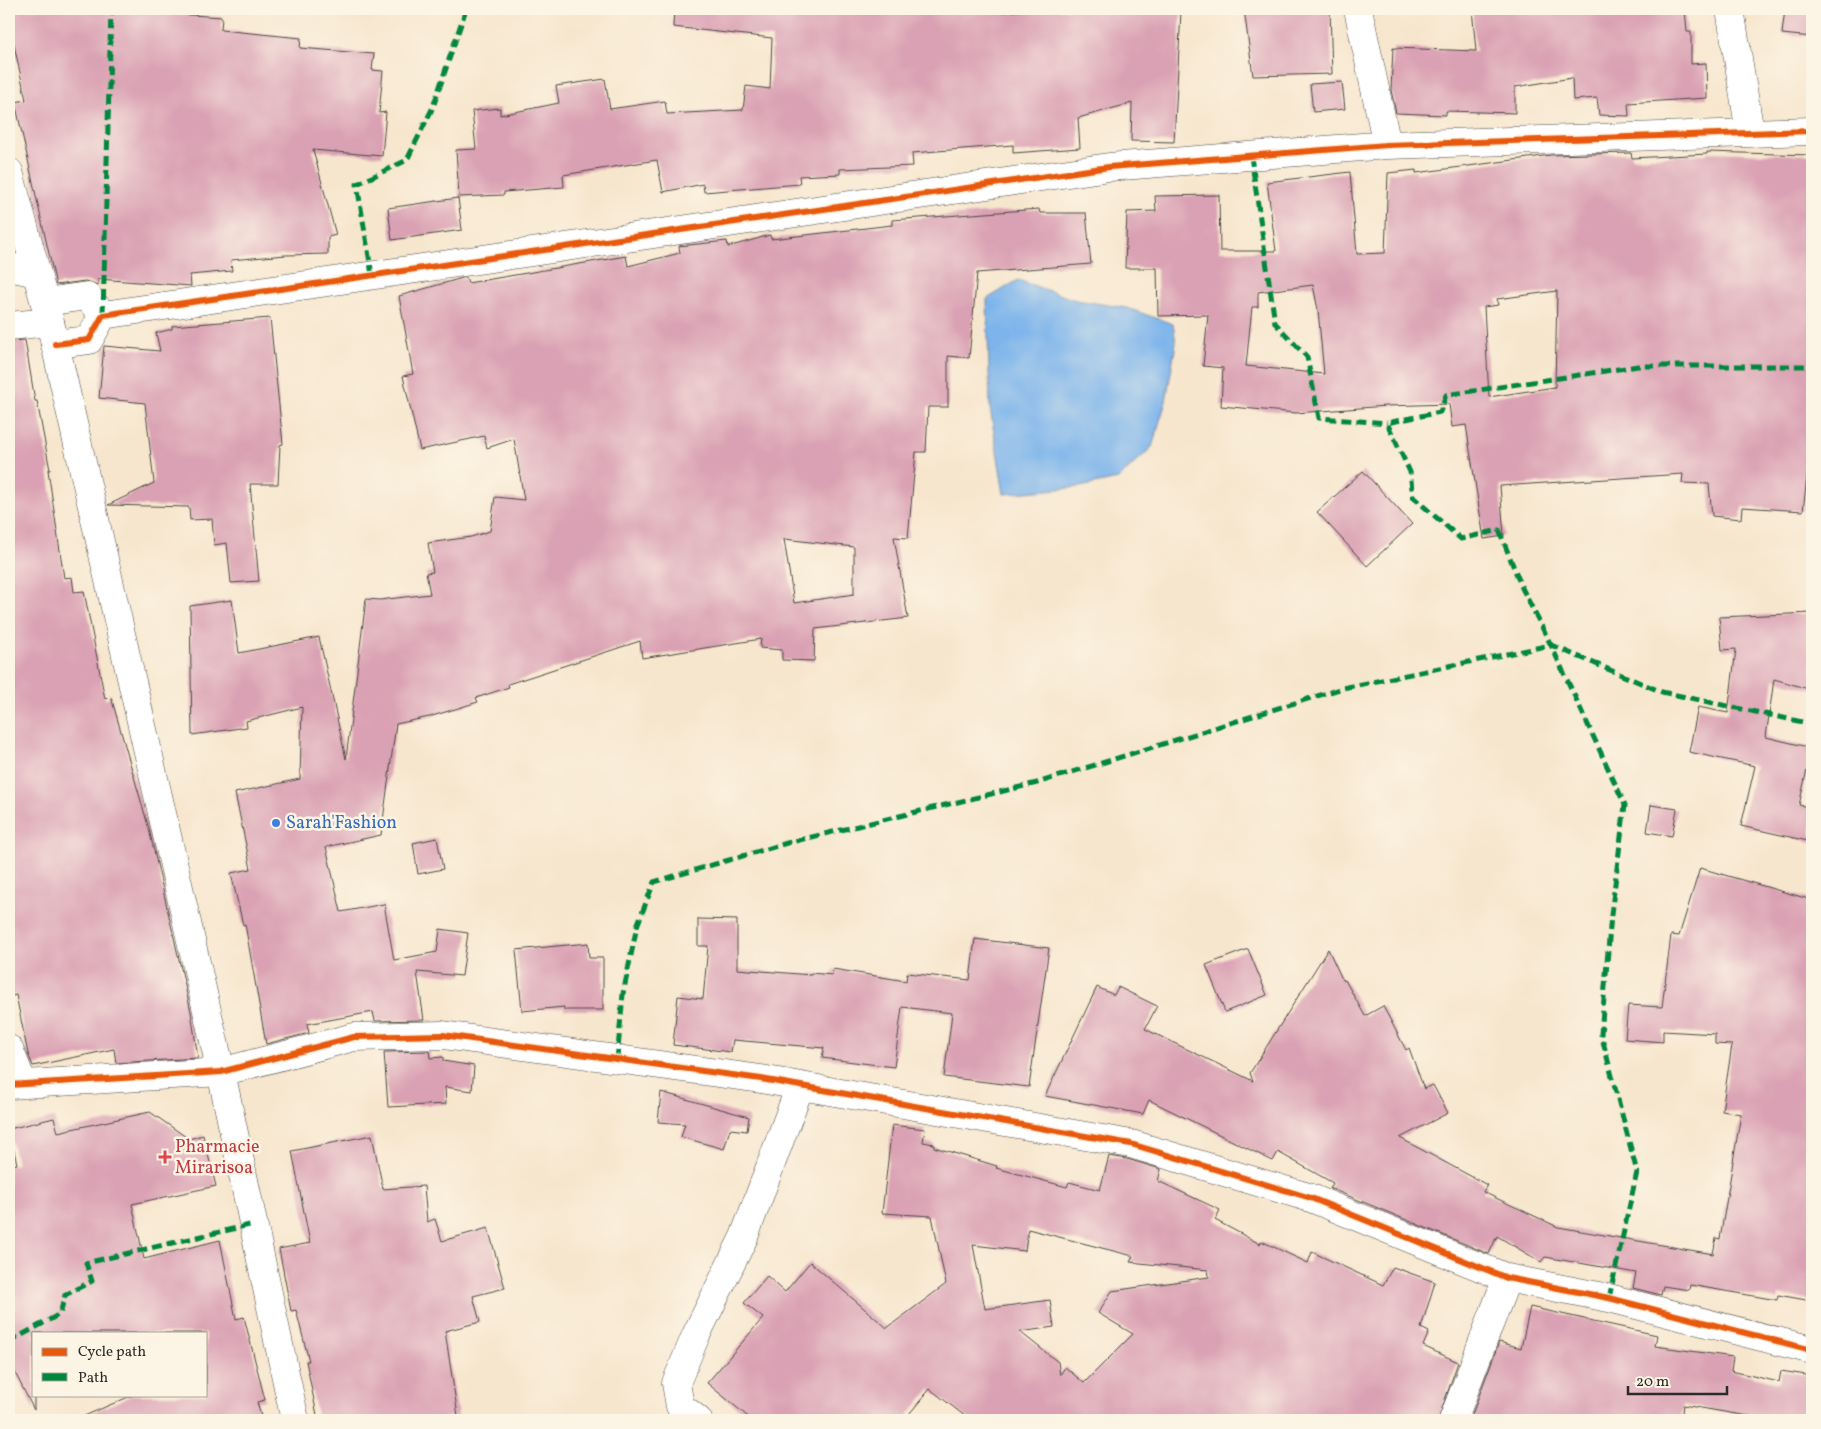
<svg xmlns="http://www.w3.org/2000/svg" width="1821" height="1429" viewBox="0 0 1821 1429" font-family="Vollkorn,serif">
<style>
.water{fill:#7bb4eb;stroke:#53708b}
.building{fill:#daa1b4;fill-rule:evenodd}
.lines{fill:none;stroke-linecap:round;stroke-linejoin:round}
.street-casing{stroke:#4a4743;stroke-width:29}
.secondary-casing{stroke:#4a4743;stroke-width:29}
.street{stroke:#fff;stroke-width:28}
.secondary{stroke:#fff;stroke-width:28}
.quiet{stroke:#00873e;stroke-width:5;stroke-dasharray:10 5;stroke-linecap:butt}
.cycleway-casing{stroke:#fcf5e5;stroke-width:9}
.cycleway{stroke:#e8590c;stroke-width:6}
.shop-dot{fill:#3f7fe0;stroke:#fcf5e5;stroke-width:2}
.health-dot{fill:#e0444e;stroke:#fcf5e5;stroke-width:2}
.labels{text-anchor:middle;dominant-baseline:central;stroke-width:5;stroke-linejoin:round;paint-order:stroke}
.shop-label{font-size:18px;fill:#366cbe;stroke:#fcf5e5;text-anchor:start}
.health-label{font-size:18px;fill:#be3a42;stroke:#fcf5e5;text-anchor:start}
</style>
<rect width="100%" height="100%" fill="#fcf5e5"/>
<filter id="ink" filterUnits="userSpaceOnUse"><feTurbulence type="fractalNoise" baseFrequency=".02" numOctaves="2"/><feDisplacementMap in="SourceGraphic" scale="10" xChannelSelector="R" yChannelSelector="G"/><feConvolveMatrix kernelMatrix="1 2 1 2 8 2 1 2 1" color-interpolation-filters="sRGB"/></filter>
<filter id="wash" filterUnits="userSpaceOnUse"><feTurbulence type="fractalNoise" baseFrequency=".0096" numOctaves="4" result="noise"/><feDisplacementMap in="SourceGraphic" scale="20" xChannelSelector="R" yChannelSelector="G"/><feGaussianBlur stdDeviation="1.12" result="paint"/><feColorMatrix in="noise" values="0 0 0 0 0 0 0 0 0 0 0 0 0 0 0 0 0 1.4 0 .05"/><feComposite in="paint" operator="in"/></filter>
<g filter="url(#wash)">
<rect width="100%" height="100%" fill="#f7e6ce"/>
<path class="water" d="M1018 280 1076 300 1127 308 1173 324 1176 343 1166 401 1152 447 1118 479 1080 487 1004 494 990 408 987 299Z"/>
<g id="blocks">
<path class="building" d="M9 9H160V13L222 17 221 30 301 38 300 48 374 54 372 70 383 71 379 113 386 112 382 156 313 150 336 235 328 237V254L286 255 231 260 232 271 190 275 191 286 98 279V285L85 281 56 285 15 102 26 100 9 22Z
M674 9H1002V12L1041 9H1150L1181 11 1174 142 1131 141 1132 103 1078 118 1080 148 1013 153V145L912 153 913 166 840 169V174L799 176 800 184 704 192 703 184 663 192 657 160 563 175 564 187 504 192V195L459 197 456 150 476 149 472 111 500 108V115L559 103 556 86 605 79 610 109 665 101 667 114 743 110 746 86 770 89 772 38 673 27Z
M1244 9H1330L1332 74 1253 76Z
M1472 9H1685L1687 32H1691V64L1706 63 1707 98 1628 103 1629 116 1599 115 1597 98 1573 100 1572 78 1515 87V113L1446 111V115L1396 113 1391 90 1393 48 1476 51Z
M1785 9H1812V37L1782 34Z
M1342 82 1345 109 1313 112 1310 84Z
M1707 152 1812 155V434L1803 511 1742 507 1741 519 1712 516 1709 484 1682 483 1683 474 1500 486 1504 536 1484 539 1466 425 1452 427 1449 404 1386 406 1296 413 1221 406 1223 368 1203 366 1208 315 1158 316 1157 268H1125L1127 212 1156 211 1155 196 1219 195 1220 251H1276L1267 182 1350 172 1357 254 1385 253 1388 173 1416 170V173L1551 155 1631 153 1632 158 1707 154ZM1313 285 1318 310 1324 374 1246 366 1252 307H1258V292ZM1557 291 1555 387 1489 397 1484 307 1498 305 1497 299Z
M458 198 462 230 392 240 388 208Z
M1039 209 1040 213H1086L1091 264 977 273 969 358 948 356V407H928L926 452H916L908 538 894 537 908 618 815 629 814 661 782 660V650L760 648 761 639 642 658 640 641 508 684 509 687 476 698 478 702 429 717 396 724 381 835 326 847 341 912 384 904 394 960 437 952 440 929 468 933 462 976 417 972 424 1020 375 1021 373 1012 307 1024 309 1033 266 1044 245 924 243 925 231 873 251 869 235 793 300 779 302 707 246 721 247 727 192 735 190 606 232 600 239 653 319 637 346 759 366 599 380 600 430 594 426 573 433 572 428 543 471 537 490 531 495 497 524 500 514 439 487 448 484 436 420 450 403 376 413 374 399 296 466 277 468 283 626 256 628 266 680 253 679 246 727 241 728 247 770 235 771 239 892 225V220ZM784 539 854 547V594L794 603Z
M270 318 283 444 280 445 278 484H250L259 581 231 583 227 543 214 545 212 519 190 520 189 507 108 505 154 483 145 403 99 398 104 346 160 351 156 333 172 329V326Z
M25 340 35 401H37L50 470H48L64 578 72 577 74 592 84 591 105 699 111 697 149 829 191 1012 198 1058 116 1063 114 1049 33 1066 28 1054 16 995 9 997V341Z
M1363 471 1412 524 1367 566 1317 512Z
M1812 613V690L1774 679 1766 737 1812 748 1799 805 1812 808V842L1741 826 1755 766 1689 752 1698 707 1728 713 1736 649 1722 650 1719 617Z
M1651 805 1677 809 1672 836 1647 832Z
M437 838 443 869 418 874 413 843Z
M1700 868 1812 900V1301L1778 1295 1777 1300 1690 1285 1689 1290 1663 1286 1661 1295 1633 1288 1636 1273 1545 1257 1541 1262 1497 1236 1489 1254 1334 1190 1330 1189 1333 1183 1278 1152 1273 1161 1149 1100 1143 1114 1045 1096 1097 987 1114 995 1118 987 1157 1006 1145 1029 1253 1081 1250 1073 1328 949 1343 981 1345 980 1365 1016 1383 1006 1406 1050 1409 1048 1424 1089 1433 1085 1448 1113 1400 1138 1487 1185 1483 1192 1558 1227 1713 1254 1716 1238 1720 1239 1741 1114 1722 1111 1732 1045 1715 1044V1034L1663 1031V1042L1625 1039 1628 1005 1662 1007 1671 935 1679 936Z
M698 919 737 920V969L811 975V973L832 975 833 969 906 981 907 973 970 980 975 939 1049 948 1029 1087 944 1077 952 1013 902 1007 894 1067 822 1058 824 1048 733 1040 731 1052 673 1045 678 996 703 999 708 946H698Z
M588 943 589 958H603V1010H564V1007L522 1011 516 950Z
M1248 949 1267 995 1225 1012 1206 965Z
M429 1051 430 1058 443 1057V1061L474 1066 472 1091 445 1087 446 1104 388 1107 384 1052Z
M661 1092 749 1117 747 1131 730 1129 724 1149 681 1137 685 1124 658 1122Z
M150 1112 189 1139 203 1135 216 1186 132 1204 144 1259 220 1240 236 1319 244 1317 265 1400 257 1402 262 1420H75L133 1395H206V1333H34V1410L9 1361V1166L17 1164 9 1129 54 1118 58 1132Z
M892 1125 925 1129 923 1142 934 1144V1147L997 1166 996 1168 1067 1187 1069 1182 1100 1190 1109 1156 1127 1159 1161 1169 1158 1181 1220 1210 1215 1220 1260 1244 1261 1241 1308 1263 1312 1252 1383 1285 1393 1267 1435 1282 1421 1328 1429 1332 1423 1346 1458 1362 1438 1420H970L930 1389 904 1420H752L707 1383 763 1318 744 1303 767 1276 785 1292 810 1262 887 1328 946 1284 932 1216 882 1213ZM1028 1229 1133 1256 1130 1262 1208 1270 1209 1277 1112 1291 1098 1313 1133 1334 1084 1383 1065 1367 1060 1375 1058 1362 1020 1332 1054 1327 1050 1300 985 1309 973 1245 1025 1251Z
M372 1135 383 1189 424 1186 427 1222 435 1219 442 1241 488 1228 505 1288 473 1296 480 1322 445 1331 458 1416 430 1420H405L404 1416 372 1420H318L306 1361H309L296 1310 291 1311 279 1249 310 1243 292 1151Z
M1530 1307 1657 1335 1655 1346 1733 1357 1731 1371 1779 1382 1781 1371 1812 1376V1420H1772L1683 1405 1681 1420H1470L1499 1342 1521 1348Z"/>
</g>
</g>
<g filter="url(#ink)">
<use href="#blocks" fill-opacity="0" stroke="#4a4743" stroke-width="1"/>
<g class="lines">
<g class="street-casing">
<path id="street" d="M1358 9 1387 145
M1730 9 1750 133
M9 267 37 273
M45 302 87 296 103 315
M9 326 50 322
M55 344 89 340 103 315 1109 167 1387 145 1812 131
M9 1049 23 1084
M9 1085 221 1072 354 1037 443 1035 761 1079 1131 1144 1311 1198 1507 1278 1609 1298 1812 1350
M698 1420 680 1406 676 1383 696 1335 744 1237 800 1086
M1453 1420 1507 1278"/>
</g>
<g class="secondary-casing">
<path id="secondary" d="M9 172 50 322 221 1072 295 1420"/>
</g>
<use href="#street" class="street"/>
<use href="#secondary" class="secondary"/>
<path class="quiet" d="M1251 156 1275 323 1307 357 1319 418 1387 423
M372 275 357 184 407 160 433 107 466 9
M103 315 111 9
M617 1060 623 994 637 926 654 882 787 843 1037 783 1343 688 1551 645 1662 692 1812 724
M1609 1298 1637 1172 1601 1034 1611 915 1625 805 1551 645 1522 588 1499 530 1461 539 1413 497 1410 472 1387 423 1440 412 1446 395 1638 366H1812
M9 1342 60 1314 65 1295 92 1281 86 1263 254 1224"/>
<g class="cycleway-casing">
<path id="cycleway" d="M55 344 89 340 103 315 1109 167 1387 145 1812 131
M9 1085 221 1072 354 1037 443 1035 761 1079 1131 1144 1311 1198 1507 1278 1609 1298 1812 1350"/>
</g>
<use href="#cycleway" class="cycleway"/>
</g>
</g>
<circle class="shop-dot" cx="276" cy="823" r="5"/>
<path class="health-dot" d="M162.5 1149.5h5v5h5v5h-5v5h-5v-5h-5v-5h5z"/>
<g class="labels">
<g class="shop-label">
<text x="286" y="823">Sarah'Fashion</text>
</g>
<g class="health-label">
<text x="175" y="1147">Pharmacie<tspan x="175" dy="21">Mirarisoa</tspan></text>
</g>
</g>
<rect width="1821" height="1429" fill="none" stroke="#fcf5e5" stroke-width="30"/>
<rect x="32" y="1332" width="175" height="65" fill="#fcf5e5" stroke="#a8a49b"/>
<rect x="42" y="1348" width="25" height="8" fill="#e8590c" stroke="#a8a49b"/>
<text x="78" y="1356" font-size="15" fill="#2b2b2b">Cycle path</text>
<rect x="42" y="1373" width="25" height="8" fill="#00873e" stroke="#a8a49b"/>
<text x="78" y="1382" font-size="15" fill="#2b2b2b">Path</text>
<path d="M1628 1386v8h99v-8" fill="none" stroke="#2b2b2b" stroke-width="2.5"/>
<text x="1636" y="1386" font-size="15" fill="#2b2b2b" stroke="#fcf5e5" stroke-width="4" paint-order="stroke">20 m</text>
</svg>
